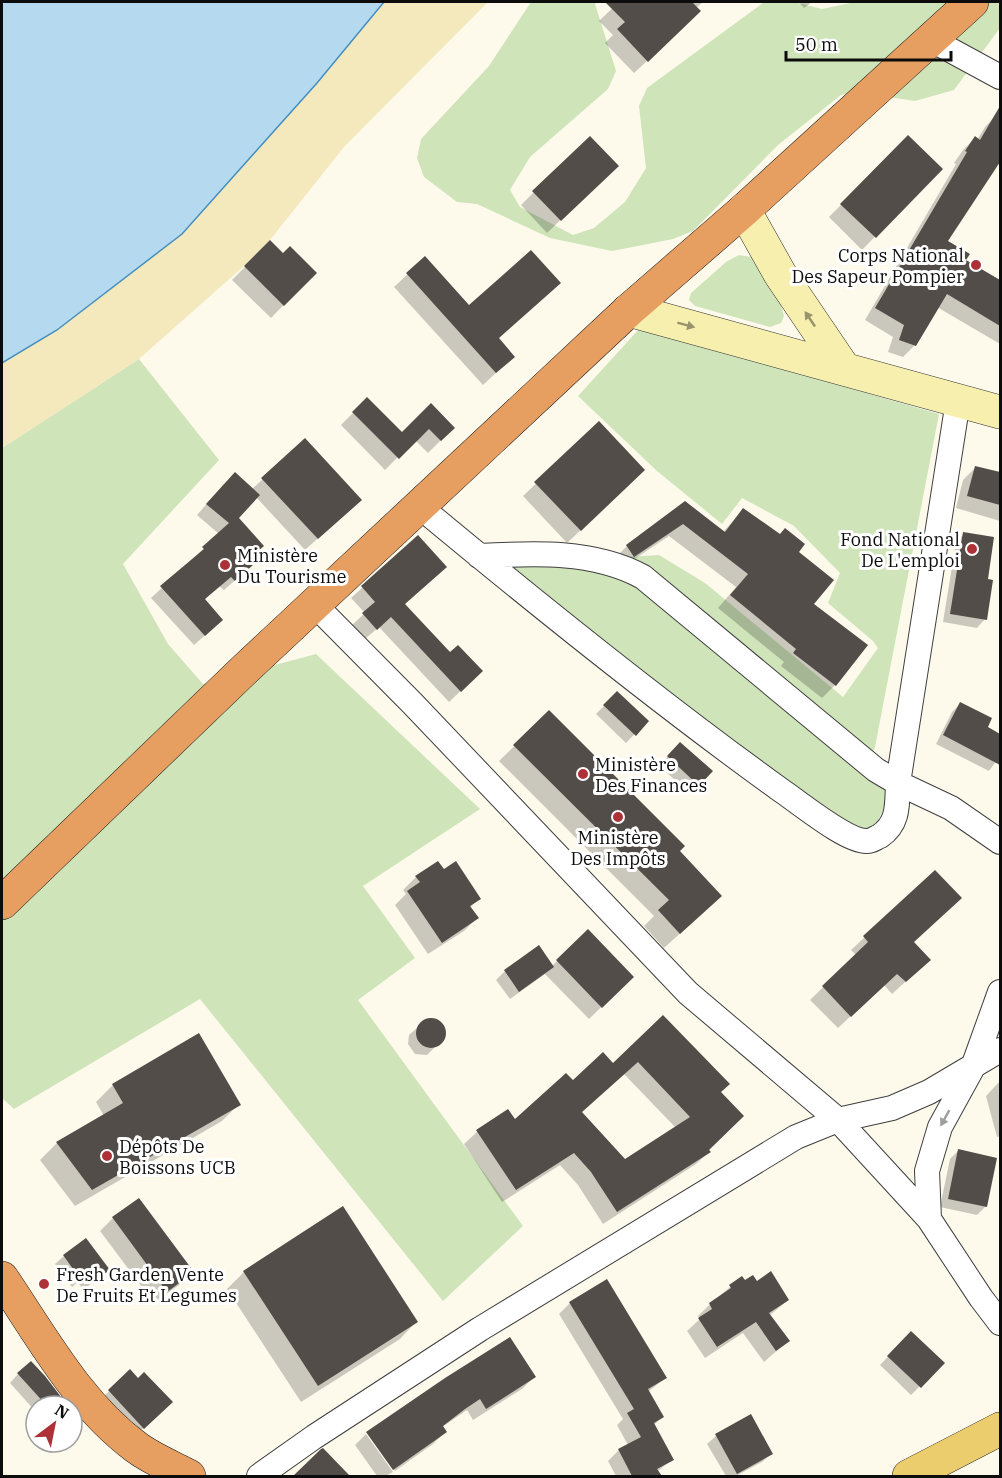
<svg xmlns="http://www.w3.org/2000/svg" width="1002" height="1478" viewBox="0 0 1002 1478" font-family="'IBM Plex Serif',serif">
<style>
.green{fill:#cfe4b9}
.sand{fill:#f4e8bd}
.water{fill:#b5daf0;stroke:#448ebf;stroke-width:1.5}
.shadow{fill:#0003;fill-rule:evenodd}
.building{fill:#534d49;fill-rule:evenodd}
.lines{fill:none;stroke-linecap:round;stroke-linejoin:round}
.street-casing{stroke:#3f3f3f;stroke-width:26}
.secondary-casing{stroke:#2e2e2e;stroke-width:34}
.primary-casing{stroke:#1d1d1d;stroke-width:34}
.highway-casing{stroke:#1d1d1d;stroke-width:34}
.street{stroke:#fff;stroke-width:24}
.secondary{stroke:#f7efad;stroke-width:33}
.primary{stroke:#ebcd6e;stroke-width:33}
.highway{stroke:#e69e61;stroke-width:33}
.oneway{fill:#99946d}
.oneway2{fill:#9e9e9e}
.poi-dot{fill:#ad3237;stroke:#fff;stroke-width:2}
.labels{text-anchor:middle;dominant-baseline:central;stroke-width:6;stroke-linejoin:round;paint-order:stroke}
.poi-label{font-size:18px;fill:#0c0c0c;stroke:#fff;text-anchor:start}
</style>
<rect width="100%" height="100%" fill="#fdfaec"/>
<path class="green" d="M531 2H596L595 4 616 71 608 89 530 157 510 190 520 207 573 235 594 228 625 202 646 168 639 106 647 88 763 3 794 2 822 9 855 2H1000V28L954 90 915 101 855 92 841 95 778 145 693 231 673 239 612 251 550 238 477 204 457 202 424 177 417 158 421 139 489 66Z
M739 255 751 257 780 302 784 316 781 323 770 327 695 306 689 300 691 293 726 262Z
M640 328 939 414 875 747 868 765 896 785 873 830 835 824 479 554 614 558 659 555 705 583 843 697 878 648 873 641 828 603 840 573 794 526 742 498 722 524 657 471 578 396Z
M139 359 219 460 123 564 168 644 203 684 316 654 480 809 363 886 415 958 358 1000 523 1226 443 1301 200 999 14 1109 2 1098V448Z"/>
<path class="sand" d="M384 2H488L344 147 270 240 244 266 139 359 2 448V363L57 330 182 234 317 83Z"/>
<path class="water" d="M2 2H384L317 83 182 234 57 330 2 363Z"/>
<path class="shadow" d="M619 2H703L696 8 687 24 634 73 605 43 613 35 599 21Z
M799 2H812L804 8Z
M996 115 1000 118V166L998 164 945 242 964 261 1000 282V344L937 307 915 345 903 357 888 352 893 337 865 320 956 164 954 163 963 150 975 138 977 140 985 127Z
M908 137 941 169 862 250 829 217Z
M604 178 547 233 521 205 534 192Z
M270 242 283 255 315 273 271 318 232 280Z
M425 258 513 357 483 385 394 287Z
M367 399 402 434 431 405 453 428 428 453 415 440 385 470 341 425Z
M599 423 631 483 567 543 523 496Z
M305 440 348 511 305 550 256 497 237 518 247 561 241 575 224 590 219 586 204 600 211 630 194 645 151 598 219 534 197 515 224 484 252 489Z
M976 467 1000 474V521L956 508 963 480Z
M685 503 723 532 743 510 797 552 812 604 865 645 835 685 822 698 781 666 784 662 718 608 736 587 669 536 621 568 614 559 627 546Z
M964 534 986 580 985 619 977 628 943 622 956 542Z
M418 537 404 605 470 682 449 702 379 627 365 639 352 625 365 613 351 598Z
M617 693 647 721 626 743 596 714Z
M961 703 986 728 1000 735V756L989 771 936 744 952 712Z
M549 712 678 851 705 911 664 948 644 926 654 916 499 761Z
M672 752 698 785 690 793 659 766Z
M444 872 479 898 470 908 477 918 464 931 428 954 395 905 406 894 403 890 416 877Z
M935 872 912 942 916 972 892 994 884 985 838 1028 810 1000 856 955 851 950Z
M588 931 632 977 589 1019 545 974 510 999 496 980 504 972 539 947 552 966Z
M663 1017 719 1092 709 1152 696 1164 603 1224 578 1185 560 1165 502 1202 464 1144 477 1132 508 1111 514 1121 572 1082 612 1065ZM624 1074 676 1128 625 1161 581 1113Z
M435 1019 444 1030 443 1039 427 1055 415 1054 408 1044 409 1035 426 1020Z
M199 1035 239 1104 222 1121 75 1206 40 1160 57 1143 104 1116 96 1102 113 1085Z
M1000 1081V1136L997 1137 986 1096Z
M958 1151 986 1206 977 1215 940 1207 950 1159Z
M113 1218 192 1272 179 1285 154 1303 100 1231Z
M64 1256 108 1270 83 1290 78 1282 72 1287 55 1264Z
M244 1272 416 1322 400 1339 301 1402 227 1289Z
M607 1281 665 1378 648 1392 662 1417 654 1425 672 1459 657 1472 660 1476H616L608 1461 619 1450 628 1445 617 1425 623 1419 559 1314 570 1303Z
M744 1282 756 1283 788 1300 769 1316 788 1341 764 1362 743 1333 705 1358 687 1331 700 1319 698 1316 710 1304 730 1287Z
M911 1333 943 1363 911 1395 880 1365Z
M130 1371 138 1380 171 1402 135 1436 100 1400Z
M18 1374 57 1406H36V1412L10 1383Z
M534 1377 522 1389 473 1420 467 1410 451 1421 442 1427 445 1432 433 1444 395 1471 369 1433Z
M750 1416 771 1454 762 1462 736 1476H726L707 1444 716 1436Z
M366 1434 393 1472 386 1476H377L355 1445Z
M323 1450 348 1476H295Z"/>
<path class="building" d="M605 2H692L701 11 648 62 617 29 625 22Z
M1000 106V162L948 241 970 254 966 260 1000 280V326L947 294 916 346 899 340 904 325 875 308 967 152 965 151 975 136 980 140Z
M908 135 943 169 876 238 840 204Z
M590 136 619 166 561 221 532 191Z
M270 240 283 253 290 246 317 273 284 306 244 266Z
M531 250 561 283 499 338 515 357 496 373 406 273 425 256 469 305Z
M367 397 402 432 431 403 455 428 441 441 429 429 399 459 352 412Z
M599 421 645 470 581 531 534 482Z
M305 438 362 500 318 539 261 478Z
M975 466 1000 472V505L967 496Z
M235 472 260 495 239 518 264 546 248 560 253 565 235 581 231 577 205 599 223 620 205 636 160 586 204 549 202 547 229 523 206 504Z
M685 501 725 532 743 508 780 534 785 528 805 544 799 552 834 580 814 604 868 645 836 686 793 653 796 649 730 595 748 574 683 524 634 557 626 545Z
M963 532 994 537 988 579 993 580 987 620 950 614Z
M418 535 447 567 405 604 450 652 458 645 483 671 461 692 391 617 377 630 362 613 375 602 361 586Z
M617 691 649 721 636 736 603 705Z
M960 702 992 718 988 727 1000 734V765L943 735Z
M549 710 685 846 680 851 722 896 680 934 658 910 669 900 513 745Z
M680 742 713 771 699 786 667 756Z
M438 861 444 869 456 861 481 899 470 906 479 918 442 943 407 891 420 882 415 876Z
M935 870 962 898 914 942 931 960 906 982 897 974 851 1017 822 986 868 942 863 936Z
M588 929 634 977 602 1008 556 960Z
M539 945 554 967 519 992 504 970Z
M663 1015 730 1084 721 1092 744 1116 709 1150 711 1152 617 1212 591 1172 574 1153 516 1190 476 1130 508 1109 515 1119 566 1073 573 1080 603 1052 613 1063ZM638 1062 690 1117 625 1159 582 1112Z
M416 1033a15 15 0 1 1 30 0a15 15 0 1 1-30 0Z
M199 1033 241 1105 92 1190 56 1142 123 1103 112 1084Z
M958 1149 997 1158 987 1207 948 1199Z
M139 1198 194 1272 167 1292 112 1217Z
M343 1206 418 1322 318 1386 243 1271Z
M86 1238 110 1270 92 1283 87 1275 81 1280 63 1255Z
M771 1271 789 1300 769 1313 790 1341 776 1351 756 1322 717 1347 698 1318 712 1309 709 1303 731 1288 729 1285 742 1276 745 1280 753 1275 757 1281Z
M607 1279 667 1378 648 1389 664 1417 654 1423 674 1460 657 1469 662 1476H632L618 1449 641 1437 627 1413 634 1409 569 1302Z
M911 1331 945 1363 921 1388 887 1356Z
M510 1337 536 1377 486 1409 480 1399 465 1409 443 1426 447 1432 393 1470 366 1432 445 1378Z
M31 1361 45 1376 68 1406H47L17 1373Z
M130 1369 138 1378 144 1372 173 1402 144 1429 108 1390Z
M751 1414 773 1454 737 1474 715 1434Z
M323 1448 350 1476H293L321 1449Z"/>
<g class="lines">
<g class="street-casing">
<path id="street" d="M930 39 1000 77
M419 506C537 604 657 701 782 791 800 803 847 842 867 841 872 841 875 838 880 836 899 823 897 805 898 783L958 401
M479 556C533 553 594 550 643 577L876 770 898 783 951 808 1000 842
M314 604 413 704 688 993 838 1120 929 1219 981 1298 1000 1323
M929 1219 927 1171 940 1127 973 1067 1000 992
M259 1476 314 1437 480 1329 796 1137 838 1120 892 1108 929 1092 1000 1050"/>
</g>
<g class="secondary-casing">
<path id="secondary" d="M744 210 780 274 843 367
M629 310 1000 412"/>
</g>
<g class="primary-casing">
<path id="primary" d="M909 1476 1000 1429"/>
</g>
<g class="highway-casing">
<path id="highway" d="M2 903 243 671 629 310 744 210 972 2
M2 1278C42 1337 78 1404 136 1447 152 1459 172 1467 189 1476"/>
</g>
<use href="#street" class="street"/>
<use href="#secondary" class="secondary"/>
<use href="#primary" class="primary"/>
<use href="#highway" class="highway"/>
</g>
<defs><path id="oneway-solid" d="M-6-.8H1V-3.2L6.5 0L1 3.2V.8H-6Z" transform="scale(1.5)"/></defs>
<g class="oneway">
<use href="#oneway-solid" transform="translate(810 319) rotate(-124)"/>
<use href="#oneway-solid" transform="translate(686 325) rotate(15)"/>
</g>
<use class="oneway2" href="#oneway-solid" transform="translate(945 1118) rotate(119)"/>
<g class="poi-dot">
<circle cx="976" cy="265" r="6"/>
<circle cx="972" cy="549" r="6"/>
<circle cx="225" cy="565" r="6"/>
<circle cx="583" cy="774" r="6"/>
<circle cx="618" cy="817" r="6"/>
<circle cx="107" cy="1156" r="6"/>
<circle cx="44" cy="1284" r="6"/>
</g>
<g class="labels">
<g class="poi-label">
<text x="964" y="255" text-anchor="end">Corps National<tspan x="964" dy="21">Des Sapeur Pompier</tspan></text>
<text x="960" y="539" text-anchor="end">Fond National<tspan x="960" dy="21">De L'emploi</tspan></text>
<text x="237" y="555">Ministère<tspan x="237" dy="21">Du Tourisme</tspan></text>
<text x="595" y="764">Ministère<tspan x="595" dy="21">Des Finances</tspan></text>
<text x="618" y="837" text-anchor="middle">Ministère<tspan x="618" dy="21">Des Impôts</tspan></text>
<text x="119" y="1146">Dépôts De<tspan x="119" dy="21">Boissons UCB</tspan></text>
<text x="56" y="1274">Fresh Garden Vente<tspan x="56" dy="21">De Fruits Et Legumes</tspan></text>
</g>
</g>
<rect width="1002" height="1478" fill="none" stroke="#0c0c0c" stroke-width="6"/>
<g transform="translate(54 1424) rotate(32)"><circle r="28" fill="#ffffff" stroke="#9e9e9e" stroke-width="1.5"/>
<path d="M0-4.5L10 22L0 15L-10 22Z" fill="#ad3237"/>
<text y="-9" font-size="16" font-weight="bold" text-anchor="middle" fill="#0c0c0c">N</text>
</g>
<path d="M786 51v9h165v-9" fill="none" stroke="#0c0c0c" stroke-width="3"/>
<text x="795" y="51" font-size="18" fill="#0c0c0c" stroke="#ffffff" stroke-width="4.5" paint-order="stroke">50 m</text>
</svg>
